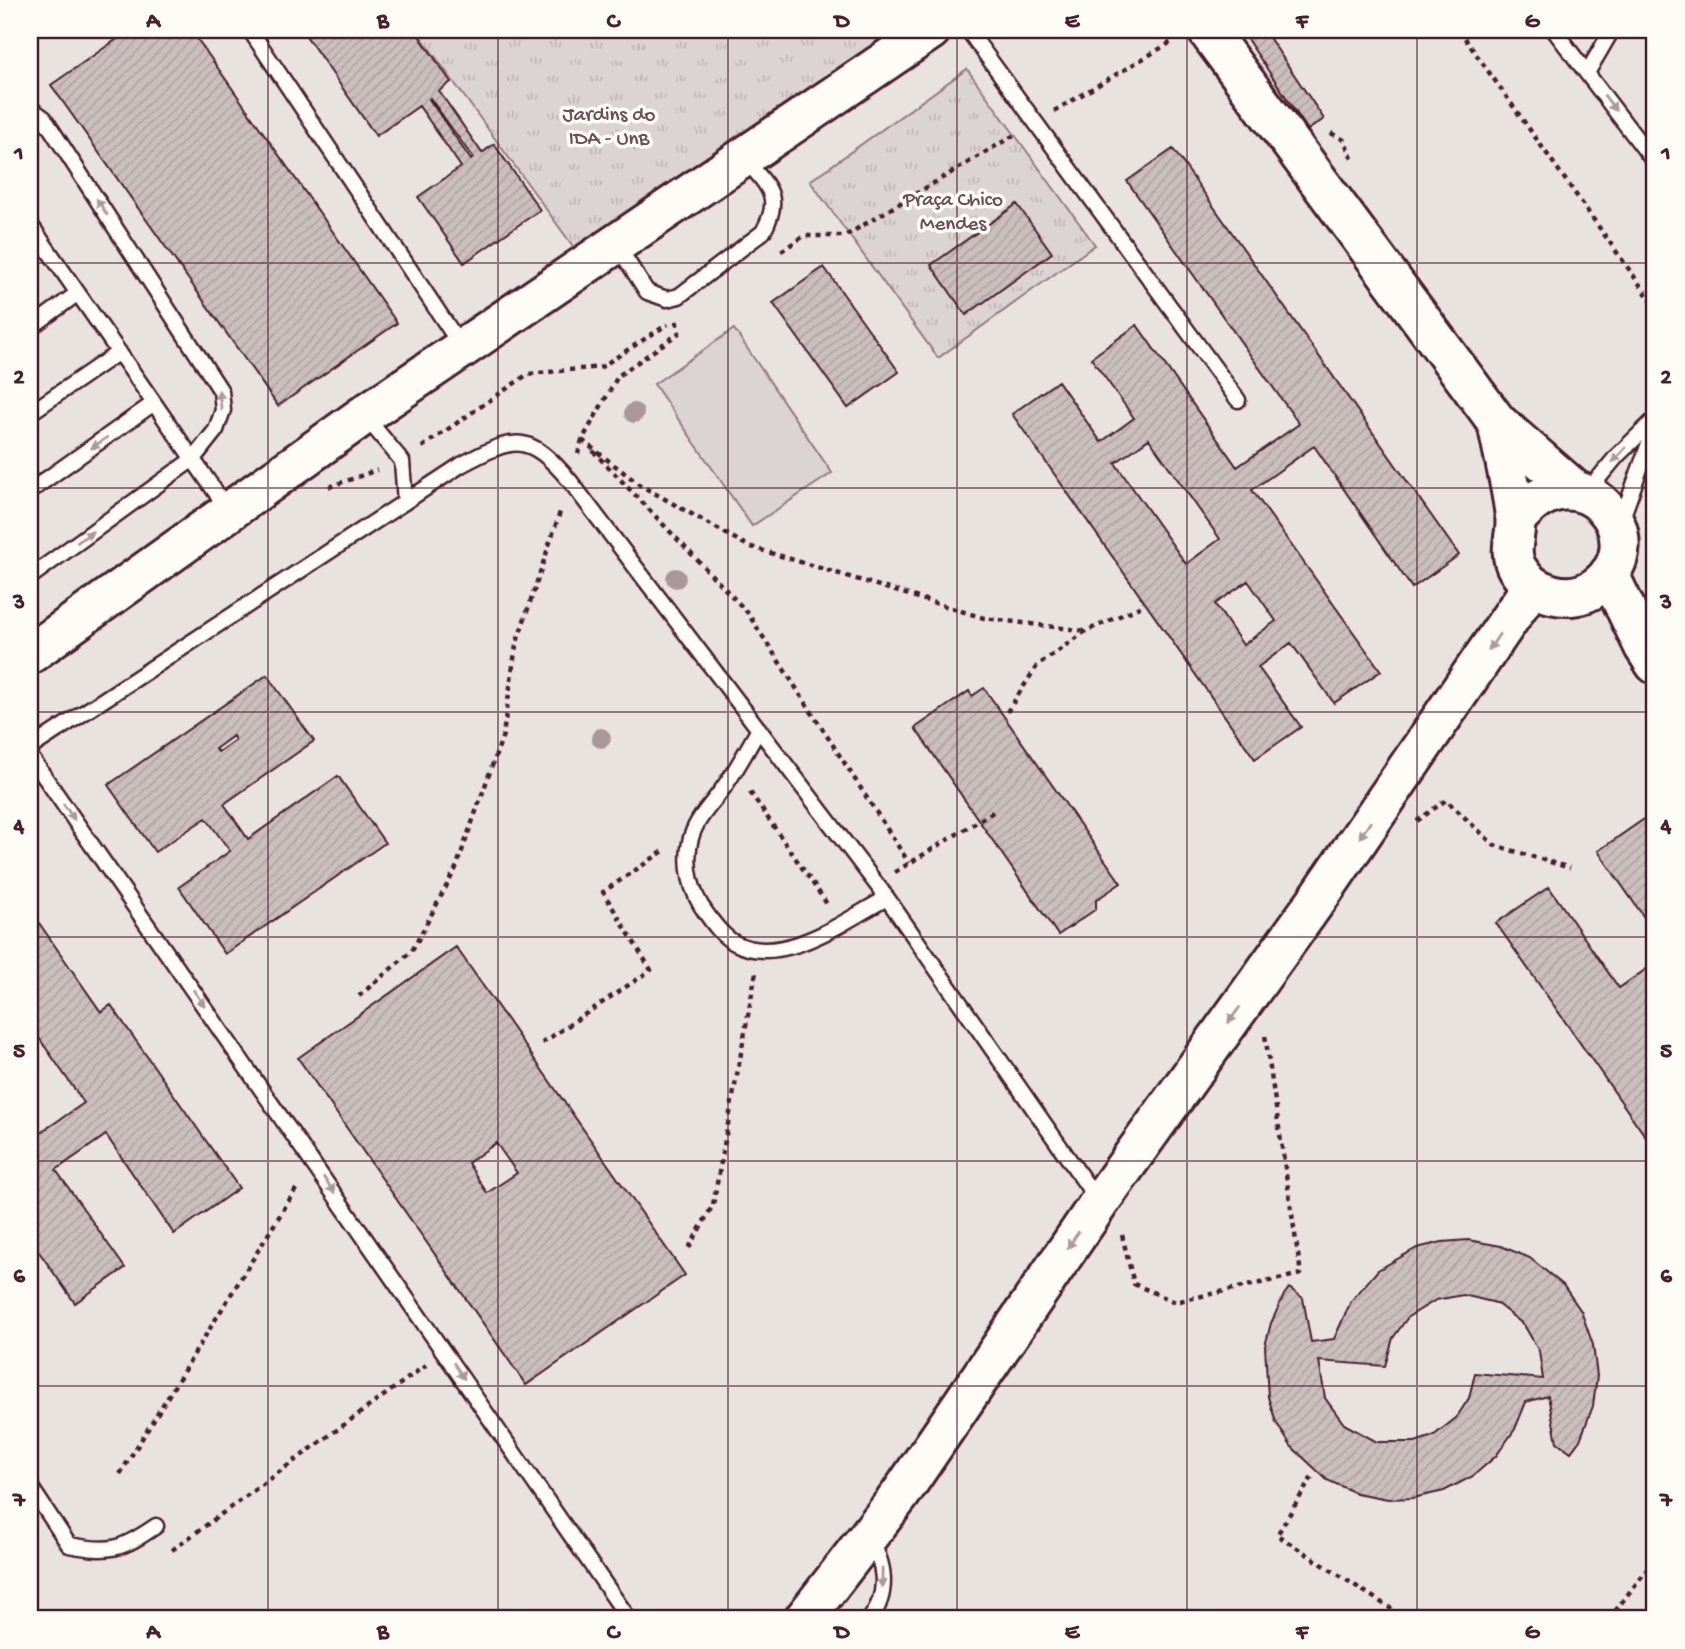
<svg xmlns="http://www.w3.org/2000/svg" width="1685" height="1649" viewBox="0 0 1685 1649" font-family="'Gochi Hand',sans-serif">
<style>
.built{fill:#e9e3e0}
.park{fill:url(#park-tufts);stroke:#937a7e;stroke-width:2}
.pitch{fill:#dcd4d2;stroke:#937a7e;stroke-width:2}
.building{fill:url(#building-hatch);stroke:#4a1f2b;stroke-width:2;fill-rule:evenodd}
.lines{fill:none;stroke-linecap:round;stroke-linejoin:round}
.lane-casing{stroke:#4a1f2b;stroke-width:19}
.secondary-casing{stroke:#4a1f2b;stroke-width:44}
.path{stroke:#4a1f2b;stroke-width:4.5;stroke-dasharray:5 5;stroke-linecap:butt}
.lane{stroke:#fdfcf7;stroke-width:14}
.secondary{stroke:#fdfcf7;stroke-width:38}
.tree{fill:#ab979a}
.oneway{fill:#ac999b}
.grid{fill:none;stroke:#4a1f2b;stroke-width:2;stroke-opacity:0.55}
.labels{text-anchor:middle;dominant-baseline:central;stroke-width:7;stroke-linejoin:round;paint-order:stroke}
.park-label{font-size:21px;fill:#6e4c55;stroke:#fdfcf7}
.neatline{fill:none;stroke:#4a1f2b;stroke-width:2.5}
.grid-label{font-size:23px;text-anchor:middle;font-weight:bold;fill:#4a1f2b}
</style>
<defs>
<pattern id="park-tufts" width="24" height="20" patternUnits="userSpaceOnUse" patternTransform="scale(1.75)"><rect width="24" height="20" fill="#dcd4d2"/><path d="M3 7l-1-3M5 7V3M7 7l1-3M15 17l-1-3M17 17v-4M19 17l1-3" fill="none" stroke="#beb6b4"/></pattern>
<pattern id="building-hatch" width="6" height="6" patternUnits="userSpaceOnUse" patternTransform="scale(1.75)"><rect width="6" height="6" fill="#cbbfbe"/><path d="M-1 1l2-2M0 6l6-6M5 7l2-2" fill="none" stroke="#b0a4a3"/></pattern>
</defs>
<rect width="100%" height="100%" fill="#f6f3ef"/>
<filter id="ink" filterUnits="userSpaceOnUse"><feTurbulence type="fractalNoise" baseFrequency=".0143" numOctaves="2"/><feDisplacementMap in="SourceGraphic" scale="14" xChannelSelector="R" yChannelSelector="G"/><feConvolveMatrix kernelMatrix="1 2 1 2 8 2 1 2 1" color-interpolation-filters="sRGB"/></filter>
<g filter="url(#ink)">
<path class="built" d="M30 30H1655V1619H30Z"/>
<path class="park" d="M416 30H921L586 264Z
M967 69 1095 245 938 358 810 181Z"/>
<path class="pitch" d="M734 329 832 473 752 526 654 384Z"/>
<path class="building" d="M130 30H191L397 323 278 406 51 85Z
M302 30H415L451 82 439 91 482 153 494 144 540 210 464 263 418 197 461 167 419 106 376 136ZM430 98 473 158 471 160 429 99Z
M1241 30H1264L1324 119 1308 130Z
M1173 149 1459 555 1412 588 1314 446 1252 490 1381 671 1334 703 1291 643 1258 667 1301 727 1255 759 1012 414 1058 381 1101 442 1134 418 1091 358 1137 325 1237 467 1299 424 1127 181ZM1149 439 1220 539 1186 564 1115 463ZM1248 581 1276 621 1243 645 1215 604Z
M1017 204 1052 253 966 315 931 265Z
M824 267 899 372 848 408 773 303Z
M267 675 314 741 224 804 248 839 338 776 385 843 225 954 179 887 230 851 206 818 155 852 108 785ZM233 736 235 740 218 752 215 749Z
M984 688 1121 883 1096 900V909L1058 935 915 728 969 691 972 696Z
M1650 815 1655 823V933L1598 851Z
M1549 887 1619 988 1655 963V1150L1496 923Z
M30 910 101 1012 111 1005 239 1188 174 1234 106 1135 56 1170 125 1268 75 1303 30 1239V1131L34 1137 84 1103 30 1025Z
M456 947 685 1275 526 1385 298 1058ZM496 1143 517 1173 487 1193 468 1163Z
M1468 1240 1501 1246 1530 1258 1563 1285 1581 1311 1593 1345 1597 1376 1593 1406 1580 1440 1571 1452 1557 1442 1548 1396 1526 1402 1515 1429 1496 1456 1473 1476 1444 1491 1413 1498 1388 1499 1356 1493 1327 1480 1291 1446 1276 1422 1268 1397 1265 1346 1271 1323 1284 1295 1289 1288 1303 1298 1311 1342 1334 1339 1351 1301 1378 1270 1417 1248 1442 1242ZM1463 1295 1496 1303 1524 1325 1539 1351 1543 1379 1475 1373 1469 1398 1456 1418 1433 1436 1415 1442H1377L1344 1424 1325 1398 1319 1361 1385 1366 1393 1338 1408 1317 1436 1300Z"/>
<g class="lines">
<g class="lane-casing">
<path id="lane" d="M250 30 461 346
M968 30 1238 400
M1554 30 1655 163
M1587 73 1612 30
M30 108 44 118 221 391 223 410 216 430 193 459 30 577
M30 224 228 510
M617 245 647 292 667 299 679 296 763 232C783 196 768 187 745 159
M30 328 78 293
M30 413 119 352
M364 415 402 461 405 502
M30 491 154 403
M1587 492 1617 456 1655 419
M1621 521 1655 427
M759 729C748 748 738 767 726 784 713 804 695 818 690 842 685 866 691 893 706 913 713 923 723 937 735 943 783 968 845 920 887 898
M30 748 461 465C516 435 529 433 570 481L887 898 1098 1201
M30 756 629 1619
M30 1486 69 1545C111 1553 121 1550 156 1526
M868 1538C886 1562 889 1594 870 1619"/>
</g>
<g class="secondary-casing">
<path id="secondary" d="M1207 30 1497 422 1575 490
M1497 422C1503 453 1511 484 1515 516 1518 534 1507 550 1517 568 1532 595 1571 605 1596 587 1661 540 1578 441 1516 520
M1609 574 1644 647 1655 664
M30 654 364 415 931 30
M804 1619 900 1495 1099 1203 1321 894 1532 586"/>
</g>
<path class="path" d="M1459 30 1655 306
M1054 111 1173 41
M1331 133 1344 140 1354 163
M781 251 804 236H845L1016 134
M582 440 640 485 748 546 984 618 1086 631
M422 447 528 374 601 367 668 324
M593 451 747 612 909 863
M578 454 582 440 618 376 679 333 676 319
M329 487 377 470
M1007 712 1037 666 1086 631 1144 605
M750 792 827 904
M1417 821 1446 800 1494 845 1570 868
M895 872 993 812
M359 996 412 951 456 868 503 735 516 645 561 509
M542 1043 651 970 603 892 665 850
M1122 1235 1134 1284 1175 1302 1301 1274 1265 1035
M689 1248 713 1205 756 972
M120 1474 298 1186
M1312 1477 1277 1535 1407 1619
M172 1550 426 1365
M1609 1619 1655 1559"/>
<use href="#lane" class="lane"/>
<use href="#secondary" class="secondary"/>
</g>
<g class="tree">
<circle cx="634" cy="413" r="10"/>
<circle cx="676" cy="578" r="10"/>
<circle cx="601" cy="738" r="10"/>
</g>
<defs><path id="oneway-solid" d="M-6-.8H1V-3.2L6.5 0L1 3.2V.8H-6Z" transform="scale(1.75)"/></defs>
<g class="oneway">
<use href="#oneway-solid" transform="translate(1610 103) rotate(53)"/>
<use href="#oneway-solid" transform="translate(102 207) rotate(-123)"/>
<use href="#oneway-solid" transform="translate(220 400) rotate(-98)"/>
<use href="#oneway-solid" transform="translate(99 443) rotate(145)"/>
<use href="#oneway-solid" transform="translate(1619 455) rotate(133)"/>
<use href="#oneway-solid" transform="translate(85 537) rotate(-36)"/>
<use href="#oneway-solid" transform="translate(1494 642) rotate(124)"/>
<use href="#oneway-solid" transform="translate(69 812) rotate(55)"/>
<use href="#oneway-solid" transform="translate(1365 830) rotate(124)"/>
<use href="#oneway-solid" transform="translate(199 998) rotate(55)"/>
<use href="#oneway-solid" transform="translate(1234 1015) rotate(126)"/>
<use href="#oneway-solid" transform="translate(329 1185) rotate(55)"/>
<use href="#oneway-solid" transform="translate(1073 1240) rotate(124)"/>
<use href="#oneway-solid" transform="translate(459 1371) rotate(56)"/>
<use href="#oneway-solid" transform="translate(882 1578) rotate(91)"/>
</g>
</g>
<path class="grid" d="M268 30V1619M498 30V1619M728 30V1619M957 30V1619M1187 30V1619M1417 30V1619M30 263H1655M30 488H1655M30 712H1655M30 937H1655M30 1161H1655M30 1386H1655"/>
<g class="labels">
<g class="park-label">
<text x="609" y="116">Jardins do<tspan x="609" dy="24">IDA - UnB</tspan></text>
<text x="953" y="201">Praça Chico<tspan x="953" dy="24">Mendes</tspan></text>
</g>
</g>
<rect width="1685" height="1649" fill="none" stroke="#fdfcf7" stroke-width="77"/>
<rect x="38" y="38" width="1608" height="1572" class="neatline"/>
<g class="grid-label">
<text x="153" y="27">A</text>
<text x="383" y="27">B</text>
<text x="613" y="27">C</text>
<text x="842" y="27">D</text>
<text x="1072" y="27">E</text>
<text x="1302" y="27">F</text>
<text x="1532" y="27">G</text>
<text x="19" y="159">1</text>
<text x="1666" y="159">1</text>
<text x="19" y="383">2</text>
<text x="1666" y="383">2</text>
<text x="19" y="608">3</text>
<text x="1666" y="608">3</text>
<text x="19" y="832">4</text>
<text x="1666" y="832">4</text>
<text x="19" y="1057">5</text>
<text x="1666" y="1057">5</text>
<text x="19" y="1282">6</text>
<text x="1666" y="1282">6</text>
<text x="19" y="1506">7</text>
<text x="1666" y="1506">7</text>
<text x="153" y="1638">A</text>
<text x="383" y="1638">B</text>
<text x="613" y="1638">C</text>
<text x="842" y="1638">D</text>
<text x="1072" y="1638">E</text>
<text x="1302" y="1638">F</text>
<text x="1532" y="1638">G</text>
</g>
</svg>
